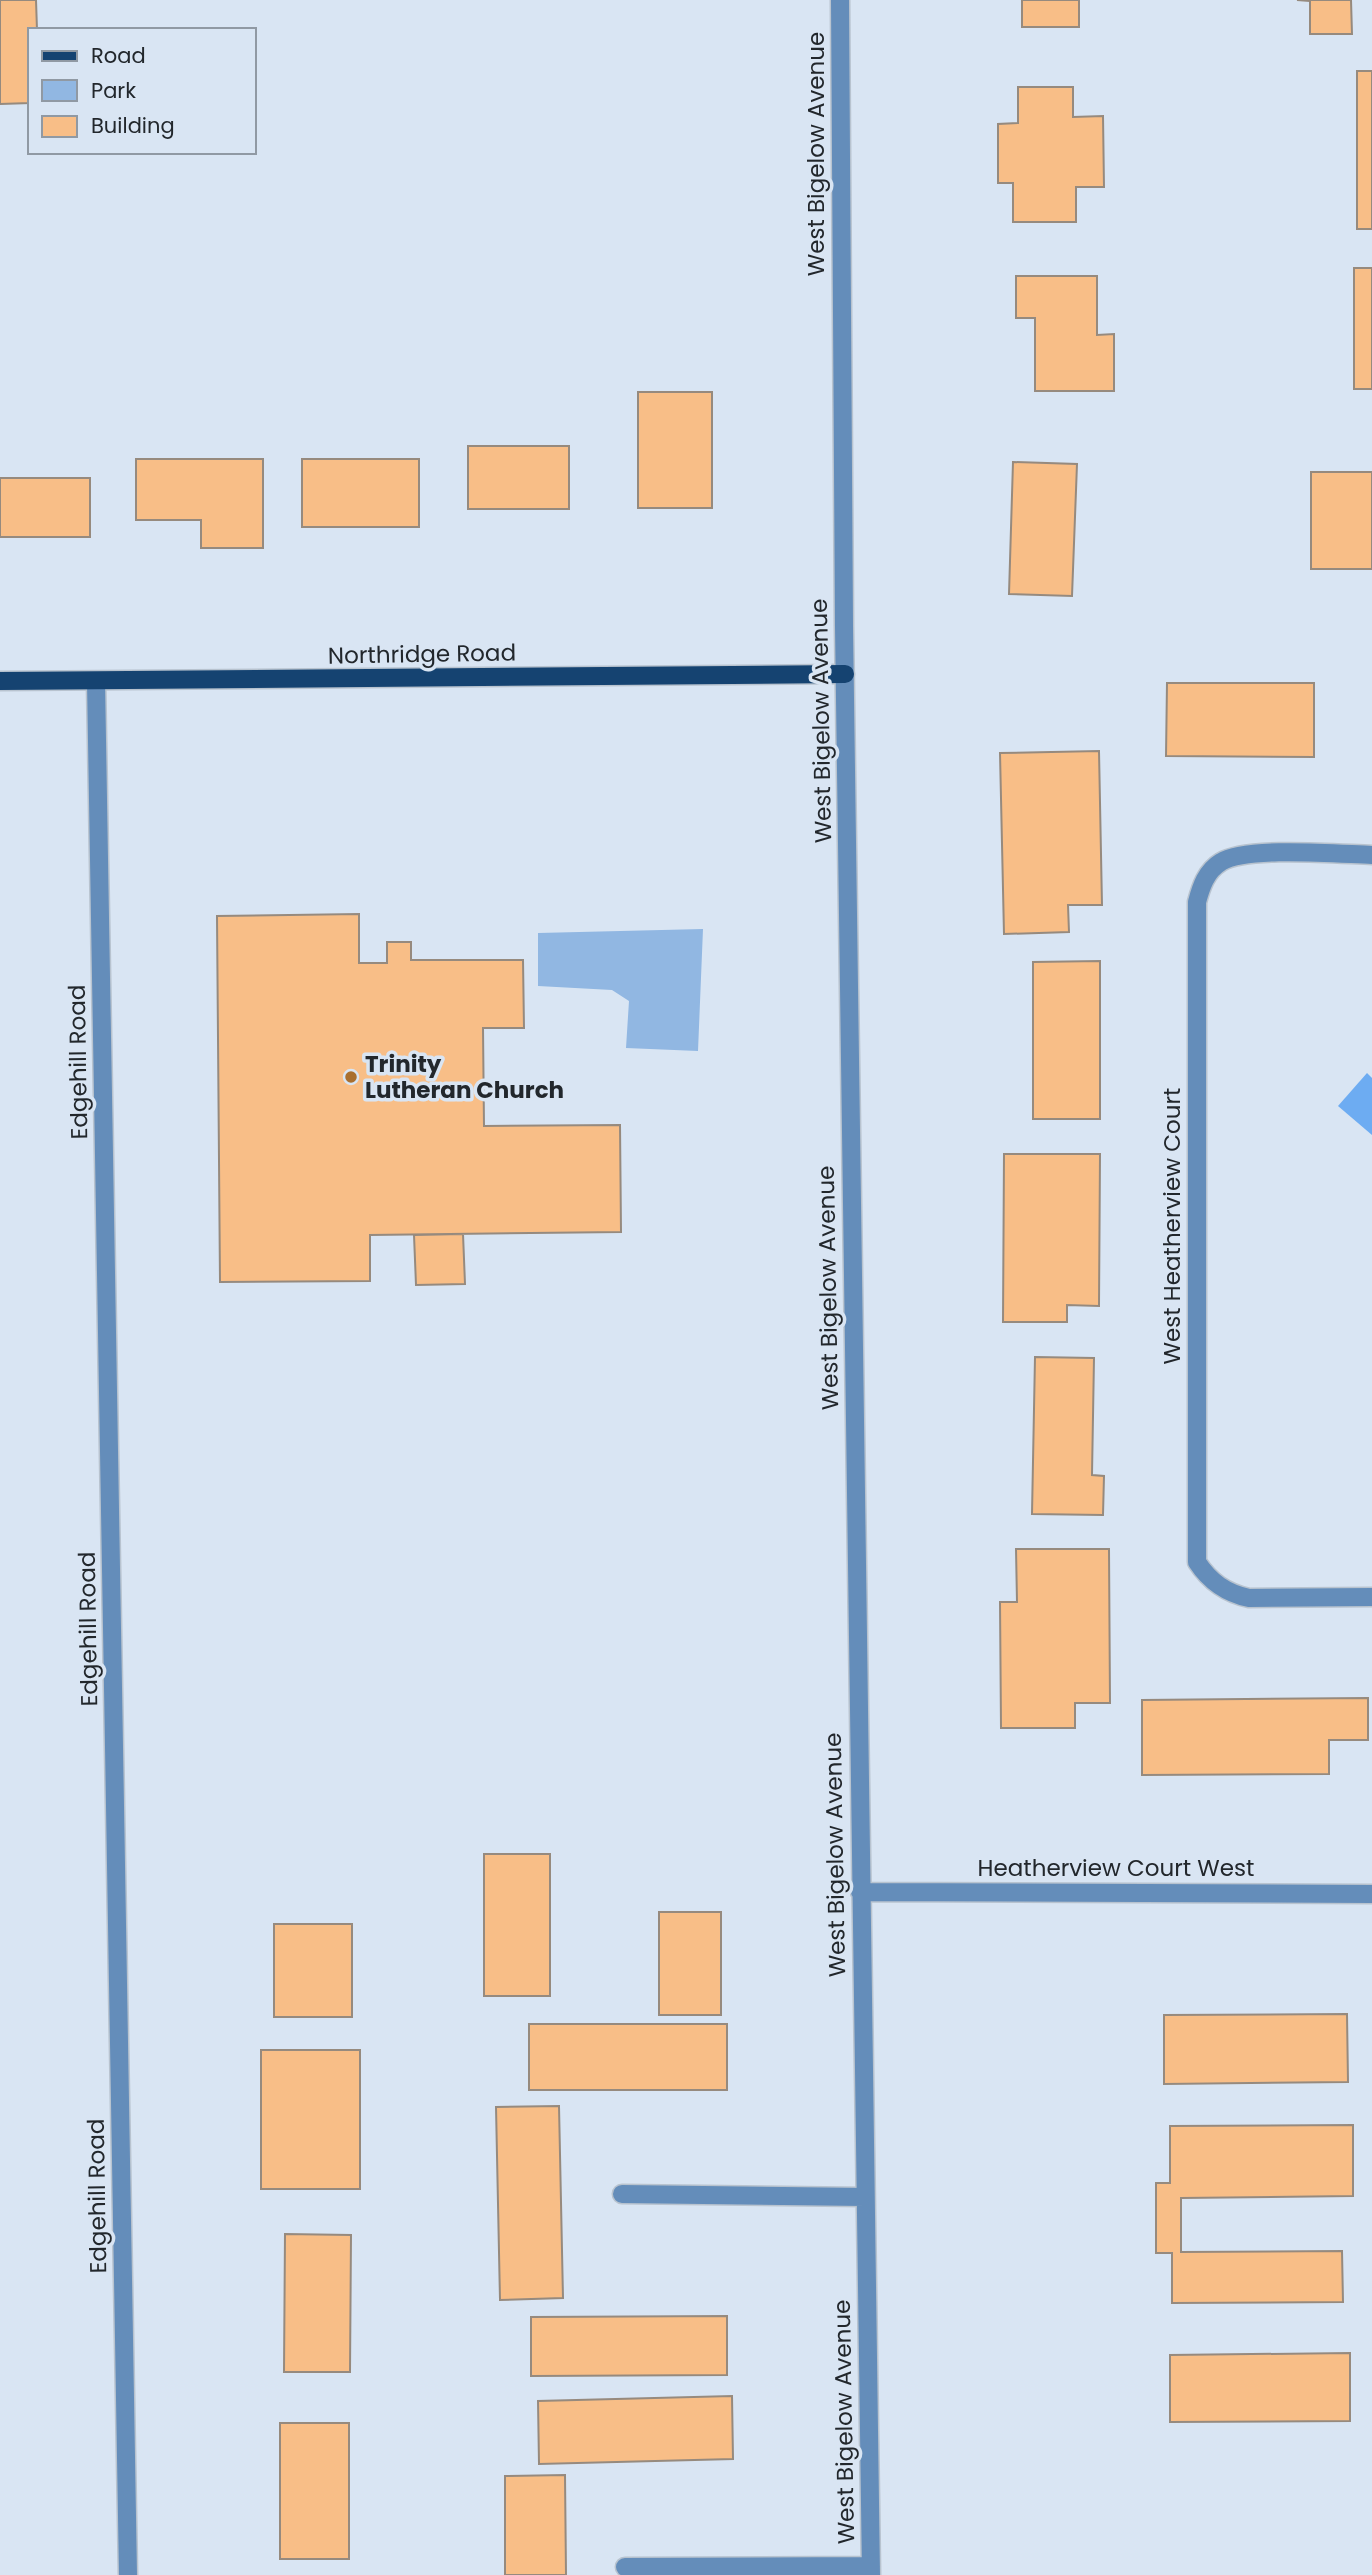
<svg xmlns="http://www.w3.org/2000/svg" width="1372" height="2575" viewBox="0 0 1372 2575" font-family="Poppins,sans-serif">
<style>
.green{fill:#91b7e2}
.water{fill:#6dacf2}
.building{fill:#f8be87;stroke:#968a7e;stroke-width:2}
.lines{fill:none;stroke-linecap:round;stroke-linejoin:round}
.minor-casing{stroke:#b8c3cf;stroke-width:21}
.major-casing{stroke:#b8c3cf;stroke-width:21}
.minor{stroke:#648dba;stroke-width:18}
.major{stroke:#154371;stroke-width:18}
.poi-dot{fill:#a96f2f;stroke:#d9e5f3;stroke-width:2.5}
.labels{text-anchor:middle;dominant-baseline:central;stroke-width:7;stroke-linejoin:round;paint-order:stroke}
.street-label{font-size:23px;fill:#22272c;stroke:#d9e5f3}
.poi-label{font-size:23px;font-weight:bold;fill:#22272c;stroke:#d9e5f3;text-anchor:start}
</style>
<rect width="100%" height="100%" fill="#d9e5f3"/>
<path class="green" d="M703 929 698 1051 626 1048 629 1001 612 990 538 986V933Z"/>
<path class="water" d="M1367 1073 1372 1078V1135L1338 1106Z"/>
<path class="building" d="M0 0H36L37 30H30V103L0 104Z
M1022 0H1079V27H1022Z
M1297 0H1351L1352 34H1310V1Z
M1357 71H1372V229H1357Z
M1018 87H1073V117L1103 116 1104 187H1076V222H1013V183H998V124L1018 123Z
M1354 268H1372V389H1354Z
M1016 276H1097V335L1114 334V391H1035V318H1016Z
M638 392H712V508H638Z
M468 446H569V509H468Z
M136 459H263V548H201V520H136Z
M302 459H419V527H302Z
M1013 462 1077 464 1072 596 1009 594Z
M1311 472H1372V569H1311Z
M0 478H90V537H0Z
M1167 683H1314V757L1166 756Z
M1099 751 1102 905H1068L1069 932 1004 934 1000 753Z
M359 914V963H387V942H411V960H523L524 1028H483L484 1126 620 1125 621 1232 370 1235V1281L220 1282 217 916Z
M1100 961V1119H1033V962Z
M1004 1154H1100L1099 1306 1067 1305V1322H1003Z
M463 1234 465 1284 416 1285 414 1235Z
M1035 1357 1094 1358 1092 1475 1104 1476 1103 1515 1032 1514Z
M1016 1549H1109L1110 1703H1075V1728H1001L1000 1602H1017Z
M1368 1698V1740H1329V1774L1142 1775V1700Z
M484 1854H550V1996H484Z
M659 1912H721V2015H659Z
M274 1924H352V2017H274Z
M1347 2014 1348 2082 1164 2084V2015Z
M529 2024H727V2090H529Z
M261 2050H360V2189H261Z
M559 2106 563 2298 500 2300 496 2107Z
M1353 2125V2196L1181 2198V2252L1342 2251 1343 2302 1172 2303V2253H1156V2183H1170V2126Z
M285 2234 351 2235 350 2372H284Z
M727 2316V2375L531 2376V2317Z
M1350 2353V2421L1170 2422V2355Z
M732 2396 733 2459 539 2464 538 2401Z
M280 2423H349V2559H280Z
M565 2475 566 2575H505V2476Z"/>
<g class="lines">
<g class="minor-casing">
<path id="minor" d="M840 0 844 626 871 2575
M96 681 128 2575
M1372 855C1339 854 1246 846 1221 862 1206 871 1201 887 1197 902V1562C1210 1582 1226 1593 1249 1598L1372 1597
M860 1892 1372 1894
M622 2194 865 2197
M625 2567 871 2566"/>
</g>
<g class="major-casing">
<path id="major" d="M0 681 845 674"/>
</g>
<use href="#minor" class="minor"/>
<use href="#major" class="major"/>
</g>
<circle class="poi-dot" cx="351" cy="1077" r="7"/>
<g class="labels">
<g class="street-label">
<text transform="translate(816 154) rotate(-90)">West Bigelow Avenue</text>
<text transform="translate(422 654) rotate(-1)">Northridge Road</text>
<text transform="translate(821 721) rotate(-91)">West Bigelow Avenue</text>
<text transform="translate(78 1062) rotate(-91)">Edgehill Road</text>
<text transform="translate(1172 1226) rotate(-90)">West Heatherview Court</text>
<text transform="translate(828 1288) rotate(-91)">West Bigelow Avenue</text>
<text transform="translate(88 1629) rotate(-91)">Edgehill Road</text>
<text transform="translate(835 1855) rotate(-91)">West Bigelow Avenue</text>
<text x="1116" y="1868">Heatherview Court West</text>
<text transform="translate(97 2196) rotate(-91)">Edgehill Road</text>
<text transform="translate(844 2422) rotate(-91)">West Bigelow Avenue</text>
</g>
<g class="poi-label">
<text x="365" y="1064">Trinity<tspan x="365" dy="26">Lutheran Church</tspan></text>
</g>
</g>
<rect x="28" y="28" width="228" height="126" fill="#d9e5f3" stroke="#9099a3" stroke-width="2"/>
<rect x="42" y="51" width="35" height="10" fill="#154371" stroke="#9099a3" stroke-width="2"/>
<text x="91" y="63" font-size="21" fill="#22272c">Road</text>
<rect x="42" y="80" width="35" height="21" fill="#91b7e2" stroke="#9099a3" stroke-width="2"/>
<text x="91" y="98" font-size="21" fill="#22272c">Park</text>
<rect x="42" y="116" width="35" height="21" fill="#f8be87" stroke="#9099a3" stroke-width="2"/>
<text x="91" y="133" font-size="21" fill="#22272c">Building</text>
</svg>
